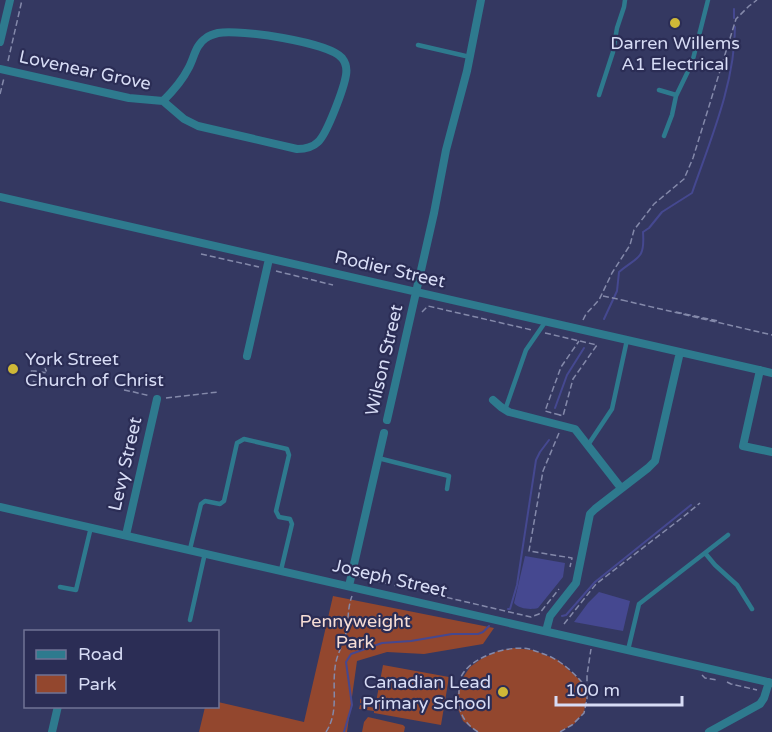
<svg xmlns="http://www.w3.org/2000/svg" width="772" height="732" viewBox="0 0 772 732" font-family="'Varela Round',sans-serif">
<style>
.green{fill:#93472e}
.water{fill:#454890}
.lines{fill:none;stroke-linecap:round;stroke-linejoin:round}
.stream{stroke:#454890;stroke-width:2}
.path{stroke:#8489aa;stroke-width:1.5;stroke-dasharray:6 3;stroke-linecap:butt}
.service{stroke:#2e7a8e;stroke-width:4.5}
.minor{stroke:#2e7a8e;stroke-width:8}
.poi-dot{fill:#cfb837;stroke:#2b2d55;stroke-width:2}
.labels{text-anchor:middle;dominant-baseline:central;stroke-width:4.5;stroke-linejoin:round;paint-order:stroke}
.poi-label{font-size:18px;fill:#d7dcf5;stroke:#2b2d55}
.street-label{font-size:18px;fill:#d7dcf5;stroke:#2b2d55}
.park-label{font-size:18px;fill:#f6ddd5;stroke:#2b2d55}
</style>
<rect width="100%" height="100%" fill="#343861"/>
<path class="green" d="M333 596 494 628 483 644 424 654 387 652 357 661 347 732H199L205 707 218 706V702L304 722Z
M514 648 533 650 558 660 581 681 587 695 584 712 574 724 559 732H477L463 721 458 709 457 698 460 682 470 667 481 659 498 651Z
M383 665 449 677 441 725 374 713V711L359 709 360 705 375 708V705L360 703V699L376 702Z
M368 717 403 725 405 727 404 732H362L364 722Z"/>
<path class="water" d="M525 556 565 563 563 577 538 608C531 610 519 609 514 603Z
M599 592 630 601 623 631 574 622 588 603Z"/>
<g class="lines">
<path class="stream" d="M734 18V9
M604 319 617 291 619 272C638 256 645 260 643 232L649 228 662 212 692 193C710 141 735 83 735 27
M555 408 567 375 584 348
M508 609H510L517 585 536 460 540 452 549 440
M562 616 566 615 595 582 691 505
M344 732 352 705 346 662 351 654 382 643 411 641 452 634H478L483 632 489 626"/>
<path class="path" d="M8 61 22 0
M0 94 4 78
M201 254 259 267
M276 271 333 285
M603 296 622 300
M622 300 772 335
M422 312 428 306 532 330
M676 312 718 321
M583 320 586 314 599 300 612 273 630 245 634 230 654 204 684 179 693 158 736 19 749 6 757 0
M545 333 597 345 573 379 563 416 560 415V416
M24 379 44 384 45 380 56 382
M28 379 30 371H35L47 373 45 368
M124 390 134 392 150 396
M166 398 218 392
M560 415 545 411 561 367 579 341
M559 433 543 471 529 551 572 558 570 567
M359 577 531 617 539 614 559 589
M564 624 596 584 683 517 700 503
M702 675 705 678 717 680
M727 682 731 684 757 690
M326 732C339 712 332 690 335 668 336 656 343 645 346 633 349 621 347 609 352 596
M478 732C464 723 457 711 459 693 459 687 459 680 462 675 473 656 509 645 529 649 536 651 544 654 551 657 565 664 576 675 586 687
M560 732 572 725 584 713 587 699V675L591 649"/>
<path class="service" d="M418 45 470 57
M659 90 676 95
M599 95 613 52 617 28 624 7 625 0
M664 136 672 115 676 96 692 63 708 0
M505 410 526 350 546 321
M588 445 612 409 627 340
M378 458 449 476 447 489
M190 549 201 504 205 501 220 504 224 501 237 443 244 439 287 449 289 455 276 511 279 517 290 519 292 524 281 570
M705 553 715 565 737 585 752 609
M60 587 76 590 91 527
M190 620 205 553
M628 650 639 604 728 535"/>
<path class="minor" d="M0 42 10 0
M0 69 129 98 163 101 184 119 198 126 297 149C305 149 312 148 318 142 327 134 344 88 346 75 347 69 346 63 342 58 328 42 240 29 218 33 214 34 210 35 206 38 195 45 194 59 188 69 182 81 172 92 163 101
M0 197 772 373
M247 356 269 259
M760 370 743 446 772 452
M493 400 501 407 509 412 575 429 621 488
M387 420 434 213 446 150 467 71 481 0
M0 507 772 683
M126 535 157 399
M349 586 384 433
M546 631 550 616 576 583 590 514 595 509 648 468 655 461 680 352
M52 732 58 706
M709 732 760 704 764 698 769 682"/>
</g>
<g class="poi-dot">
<circle cx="675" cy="23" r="6"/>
<circle cx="13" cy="369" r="6"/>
<circle cx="503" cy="692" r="6"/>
</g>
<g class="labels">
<g class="poi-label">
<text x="675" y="43">Darren Willems<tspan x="675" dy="21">A1 Electrical</tspan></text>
<text x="25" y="359" text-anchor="start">York Street<tspan x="25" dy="21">Church of Christ</tspan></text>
<text x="491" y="682" text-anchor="end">Canadian Lead<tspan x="491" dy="21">Primary School</tspan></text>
</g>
<g class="street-label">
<text transform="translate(85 70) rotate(12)">Lovenear Grove</text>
<text transform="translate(390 269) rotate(13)">Rodier Street</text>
<text transform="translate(384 360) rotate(-77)">Wilson Street</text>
<text transform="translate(125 464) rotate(-77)">Levy Street</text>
<text transform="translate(390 578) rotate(13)">Joseph Street</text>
</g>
<g class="park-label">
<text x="355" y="621">Pennyweight<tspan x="355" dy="21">Park</tspan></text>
</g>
</g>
<rect x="24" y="630" width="195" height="78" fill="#2b2d55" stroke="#707395" stroke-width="1.5"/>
<rect x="36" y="650" width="30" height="9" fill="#2e7a8e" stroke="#707395" stroke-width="1.5"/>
<text x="78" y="660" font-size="18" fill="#d7dcf5">Road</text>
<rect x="36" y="675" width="30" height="18" fill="#93472e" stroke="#707395" stroke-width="1.5"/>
<text x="78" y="690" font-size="18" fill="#d7dcf5">Park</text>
<path d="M556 696v9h126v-9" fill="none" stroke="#d7dcf5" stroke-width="3"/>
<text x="565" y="696" font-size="18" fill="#d7dcf5" stroke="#2b2d55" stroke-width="4.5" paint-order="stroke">100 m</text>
</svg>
